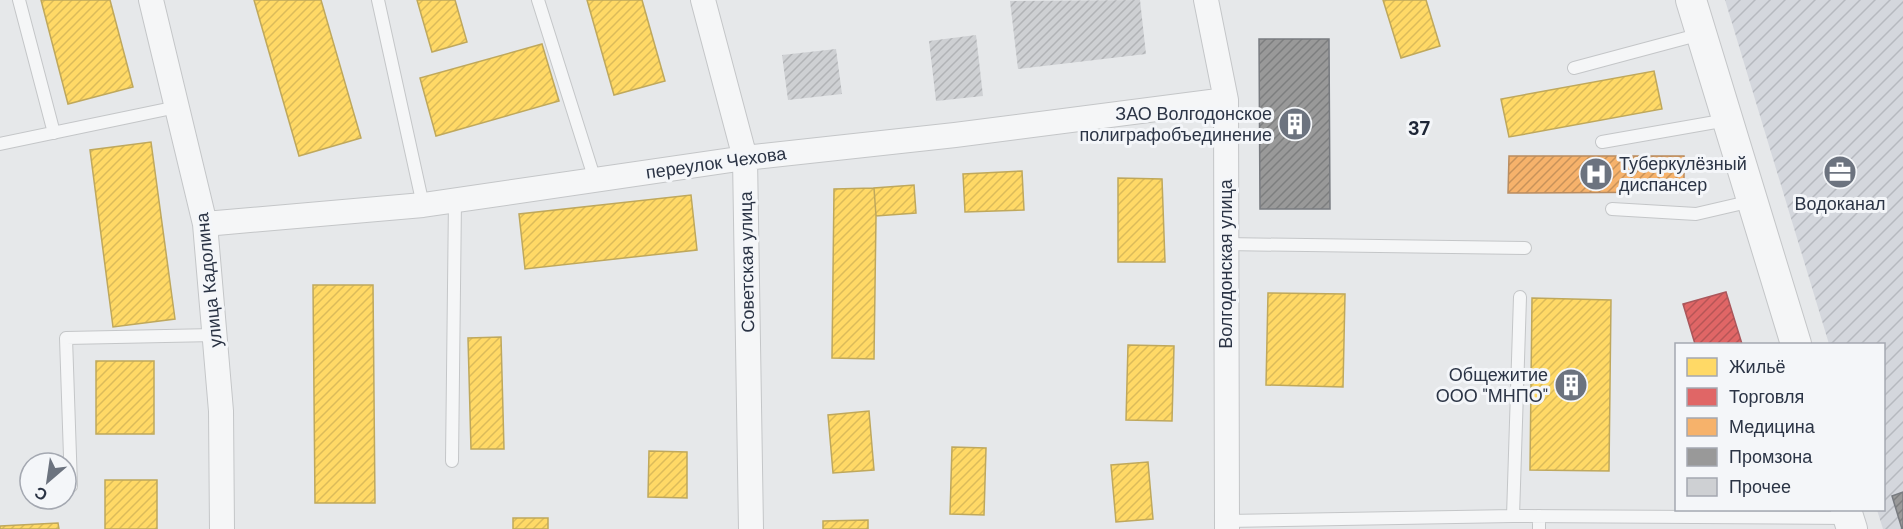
<svg xmlns="http://www.w3.org/2000/svg" width="1903" height="529" viewBox="0 0 1903 529" font-family="'DM Sans',sans-serif">
<style>
.industrial{fill:url(#industrial-furrows)}
.homes{fill:url(#homes-hatch);stroke:#bfa85c;stroke-width:1.5}
.shops{fill:url(#shops-hatch);stroke:#aa575c;stroke-width:1.5}
.health{fill:url(#health-hatch);stroke:#b98c60;stroke-width:1.5}
.industry{fill:url(#industry-hatch);stroke:#787b80;stroke-width:1.5}
.building{fill:url(#building-hatch)}
.lines{fill:none;stroke-linecap:round;stroke-linejoin:round}
.service-casing{stroke:#c4c6c8;stroke-width:14}
.minor-casing{stroke:#c4c6c8;stroke-width:26}
.tertiary-casing{stroke:#c4c6c8;stroke-width:32}
.service{stroke:#f5f6f7;stroke-width:12}
.minor{stroke:#f5f6f7;stroke-width:24}
.tertiary{stroke:#f5f6f7;stroke-width:30}
.labels{text-anchor:middle;dominant-baseline:central;stroke-width:6;stroke-linejoin:round;paint-order:stroke}
.poi-label{font-size:18px;fill:#2b3445;stroke:#f4f6f9;text-anchor:end}
.street-label{font-size:18px;fill:#2b3445;stroke:#f4f6f9}
.neighbourhood-label{font-size:20px;font-weight:bold;fill:#1d2536;stroke:#f4f6f9}
</style>
<defs>
<pattern id="industrial-furrows" width="10" height="10" patternUnits="userSpaceOnUse" patternTransform="scale(1.5)"><rect width="10" height="10" fill="#d4d7dd"/><path d="M-1 1l2-2M0 10L10 0M9 11l2-2" fill="none" stroke="#b6b9bf"/></pattern>
<pattern id="homes-hatch" width="6" height="6" patternUnits="userSpaceOnUse" patternTransform="scale(1.5)"><rect width="6" height="6" fill="#ffd966"/><path d="M-1 1l2-2M0 6l6-6M5 7l2-2" fill="none" stroke="#dbbb5a"/></pattern>
<pattern id="shops-hatch" width="6" height="6" patternUnits="userSpaceOnUse" patternTransform="scale(1.5)"><rect width="6" height="6" fill="#e06666"/><path d="M-1 1l2-2M0 6l6-6M5 7l2-2" fill="none" stroke="#b65556"/></pattern>
<pattern id="health-hatch" width="6" height="6" patternUnits="userSpaceOnUse" patternTransform="scale(1.5)"><rect width="6" height="6" fill="#f6b26b"/><path d="M-1 1l2-2M0 6l6-6M5 7l2-2" fill="none" stroke="#c7925a"/></pattern>
<pattern id="industry-hatch" width="6" height="6" patternUnits="userSpaceOnUse" patternTransform="scale(1.5)"><rect width="6" height="6" fill="#999"/><path d="M-1 1l2-2M0 6l6-6M5 7l2-2" fill="none" stroke="#7d7e7f"/></pattern>
<pattern id="building-hatch" width="6" height="6" patternUnits="userSpaceOnUse" patternTransform="scale(1.5)"><rect width="6" height="6" fill="#ced0d3"/><path d="M-1 1l2-2M0 6l6-6M5 7l2-2" fill="none" stroke="#b1b3b6"/></pattern>
</defs>
<rect width="100%" height="100%" fill="#e6e8ea"/>
<path class="industrial" d="M1725 0H1903V529H1883L1877 510H1884V344H1829Z"/>
<path class="homes" d="M41 0H110L133 87 68 104Z
M254 0H321L361 138 299 156Z
M417 0H455L467 42 432 52Z
M587 0H642L665 81 614 95Z
M1383 0H1426L1440 46 1401 58Z
M542 44 559 101 436 136 420 78Z
M1654 71 1662 109 1509 137 1501 99Z
M151 142 175 319 113 327 90 150Z
M1022 171 1024 210 965 212 963 174Z
M1118 178 1162 179 1165 262H1118Z
M914 185 916 213 876 216 874 188Z
M874 188 876 216 874 359 832 358 834 189Z
M691 195 697 250 525 269 519 214Z
M313 285H373L375 503H315Z
M1268 293 1345 294 1343 387 1266 385Z
M1532 298 1611 300 1609 471 1530 470Z
M501 337 504 449H471L468 338Z
M1128 345 1174 346 1172 421 1126 420Z
M96 361H154V434H96Z
M869 411 874 470 833 473 828 415Z
M952 447 986 448 984 515 950 514Z
M649 451 687 452V498L648 497Z
M1148 462 1153 519 1116 522 1111 465Z
M105 480H157V529H105Z
M513 518H548V529H513Z
M868 520V529H823V521Z
M58 523 59 529H0V526Z"/>
<path class="shops" d="M1726 292 1742 344H1695L1683 304Z"/>
<path class="health" d="M1509 156H1684V192L1508 193Z"/>
<path class="industry" d="M1259 39H1329L1330 209H1260Z
M1903 492V529H1902L1892 496Z"/>
<path class="building" d="M1140 0 1146 54 1018 69 1010 1Z
M976 35 983 96 936 101 929 41Z
M836 49 842 94 788 100 782 55Z"/>
<g class="lines">
<g class="service-casing">
<path id="service" d="M19 0 54 133
M378 0 423 205
M538 0 595 180
M1574 68 1701 34
M1602 142 1727 120
M0 144 177 107
M1612 209 1696 214 1752 201
M1225 244 1525 248
M452 461 455 200
M71 486 66 338 215 335
M1513 516 1520 297
M1227 521 1513 516 1848 518
M1539 529V516"/>
</g>
<g class="minor-casing">
<path id="minor" d="M151 0 205 224 221 411 222 529
M703 0 745 158 751 529
M1206 0 1226 100 1227 529
M205 224 423 205 745 158 955 135 1226 100"/>
</g>
<g class="tertiary-casing">
<path id="tertiary" d="M1691 0 1796 344
M1846 510 1852 529"/>
</g>
<use href="#service" class="service"/>
<use href="#minor" class="minor"/>
<use href="#tertiary" class="tertiary"/>
</g>
<defs>
<g id="building-disc" transform="scale(1.725)"><circle r="9.5" fill="#6c737f" stroke="#f4f6f9"/><path d="M-4-6H4V6H1V3H-1V6H-4ZM-2.5-4.3h1.7v1.8h-1.7ZM.8-4.3h1.7v1.8H.8ZM-2.5-1h1.7V.8h-1.7ZM.8-1h1.7V.8H.8Z" fill="#fff"/></g>
<g id="office-disc" transform="scale(1.725)"><circle r="9.5" fill="#6c737f" stroke="#f4f6f9"/><path d="M-6-3h4V-5.5h4V-3h4V5H-6ZM-1-4.5V-3h2v-1.5ZM-6 0V1H6V0Z" fill="#fff"/></g>
<g id="hospital-disc" transform="scale(1.725)"><circle r="9.5" fill="#6c737f" stroke="#f4f6f9"/><path d="M-5-5h3v3.5h4V-5h3V5h-3V1.5h-4V5h-3Z" fill="#fff"/></g>
</defs>
<g fill-rule="evenodd">
<use href="#building-disc" x="1295" y="124"/>
<use href="#office-disc" x="1840" y="172"/>
<use href="#hospital-disc" x="1596" y="174"/>
<use href="#building-disc" x="1571" y="385"/>
</g>
<g class="labels">
<g class="poi-label">
<text x="1272" y="114">ЗАО Волгодонское<tspan x="1272" dy="21">полиграфобъединение</tspan></text>
<text x="1619" y="164" text-anchor="start">Туберкулёзный<tspan x="1619" dy="21">диспансер</tspan></text>
<text x="1840" y="204" text-anchor="middle">Водоканал</text>
<text x="1548" y="375">Общежитие<tspan x="1548" dy="21">ООО "МНПО"</tspan></text>
</g>
<g class="street-label">
<text transform="translate(716 163) rotate(-8)">переулок Чехова</text>
<text transform="translate(747 262) rotate(-91)">Советская улица</text>
<text transform="translate(1226 264) rotate(-90)">Волгодонская улица</text>
<text transform="translate(209 280) rotate(-96)">улица Кадолина</text>
</g>
<g class="neighbourhood-label">
<text x="1419" y="128">37</text>
</g>
</g>
<rect x="1675" y="343" width="210" height="168" fill="#f4f6f9" stroke="#a4a8b1" stroke-width="1.5"/>
<rect x="1687" y="358" width="30" height="18" fill="#ffd966" stroke="#a4a8b1" stroke-width="1.5"/>
<text x="1729" y="373" font-size="18" fill="#2b3445">Жильё</text>
<rect x="1687" y="388" width="30" height="18" fill="#e06666" stroke="#a4a8b1" stroke-width="1.5"/>
<text x="1729" y="403" font-size="18" fill="#2b3445">Торговля</text>
<rect x="1687" y="418" width="30" height="18" fill="#f6b26b" stroke="#a4a8b1" stroke-width="1.5"/>
<text x="1729" y="433" font-size="18" fill="#2b3445">Медицина</text>
<rect x="1687" y="448" width="30" height="18" fill="#999999" stroke="#a4a8b1" stroke-width="1.5"/>
<text x="1729" y="463" font-size="18" fill="#2b3445">Промзона</text>
<rect x="1687" y="478" width="30" height="18" fill="#ced0d3" stroke="#a4a8b1" stroke-width="1.5"/>
<text x="1729" y="493" font-size="18" fill="#2b3445">Прочее</text>
<g transform="translate(48 481) rotate(209)"><circle r="28" fill="#f4f6f9" stroke="#a4a8b1" stroke-width="1.5"/>
<path d="M0-4.5L10 22L0 15L-10 22Z" fill="#6c737f"/>
<text y="-9" font-size="16" font-weight="bold" text-anchor="middle" fill="#2b3445">С</text>
</g>
</svg>
